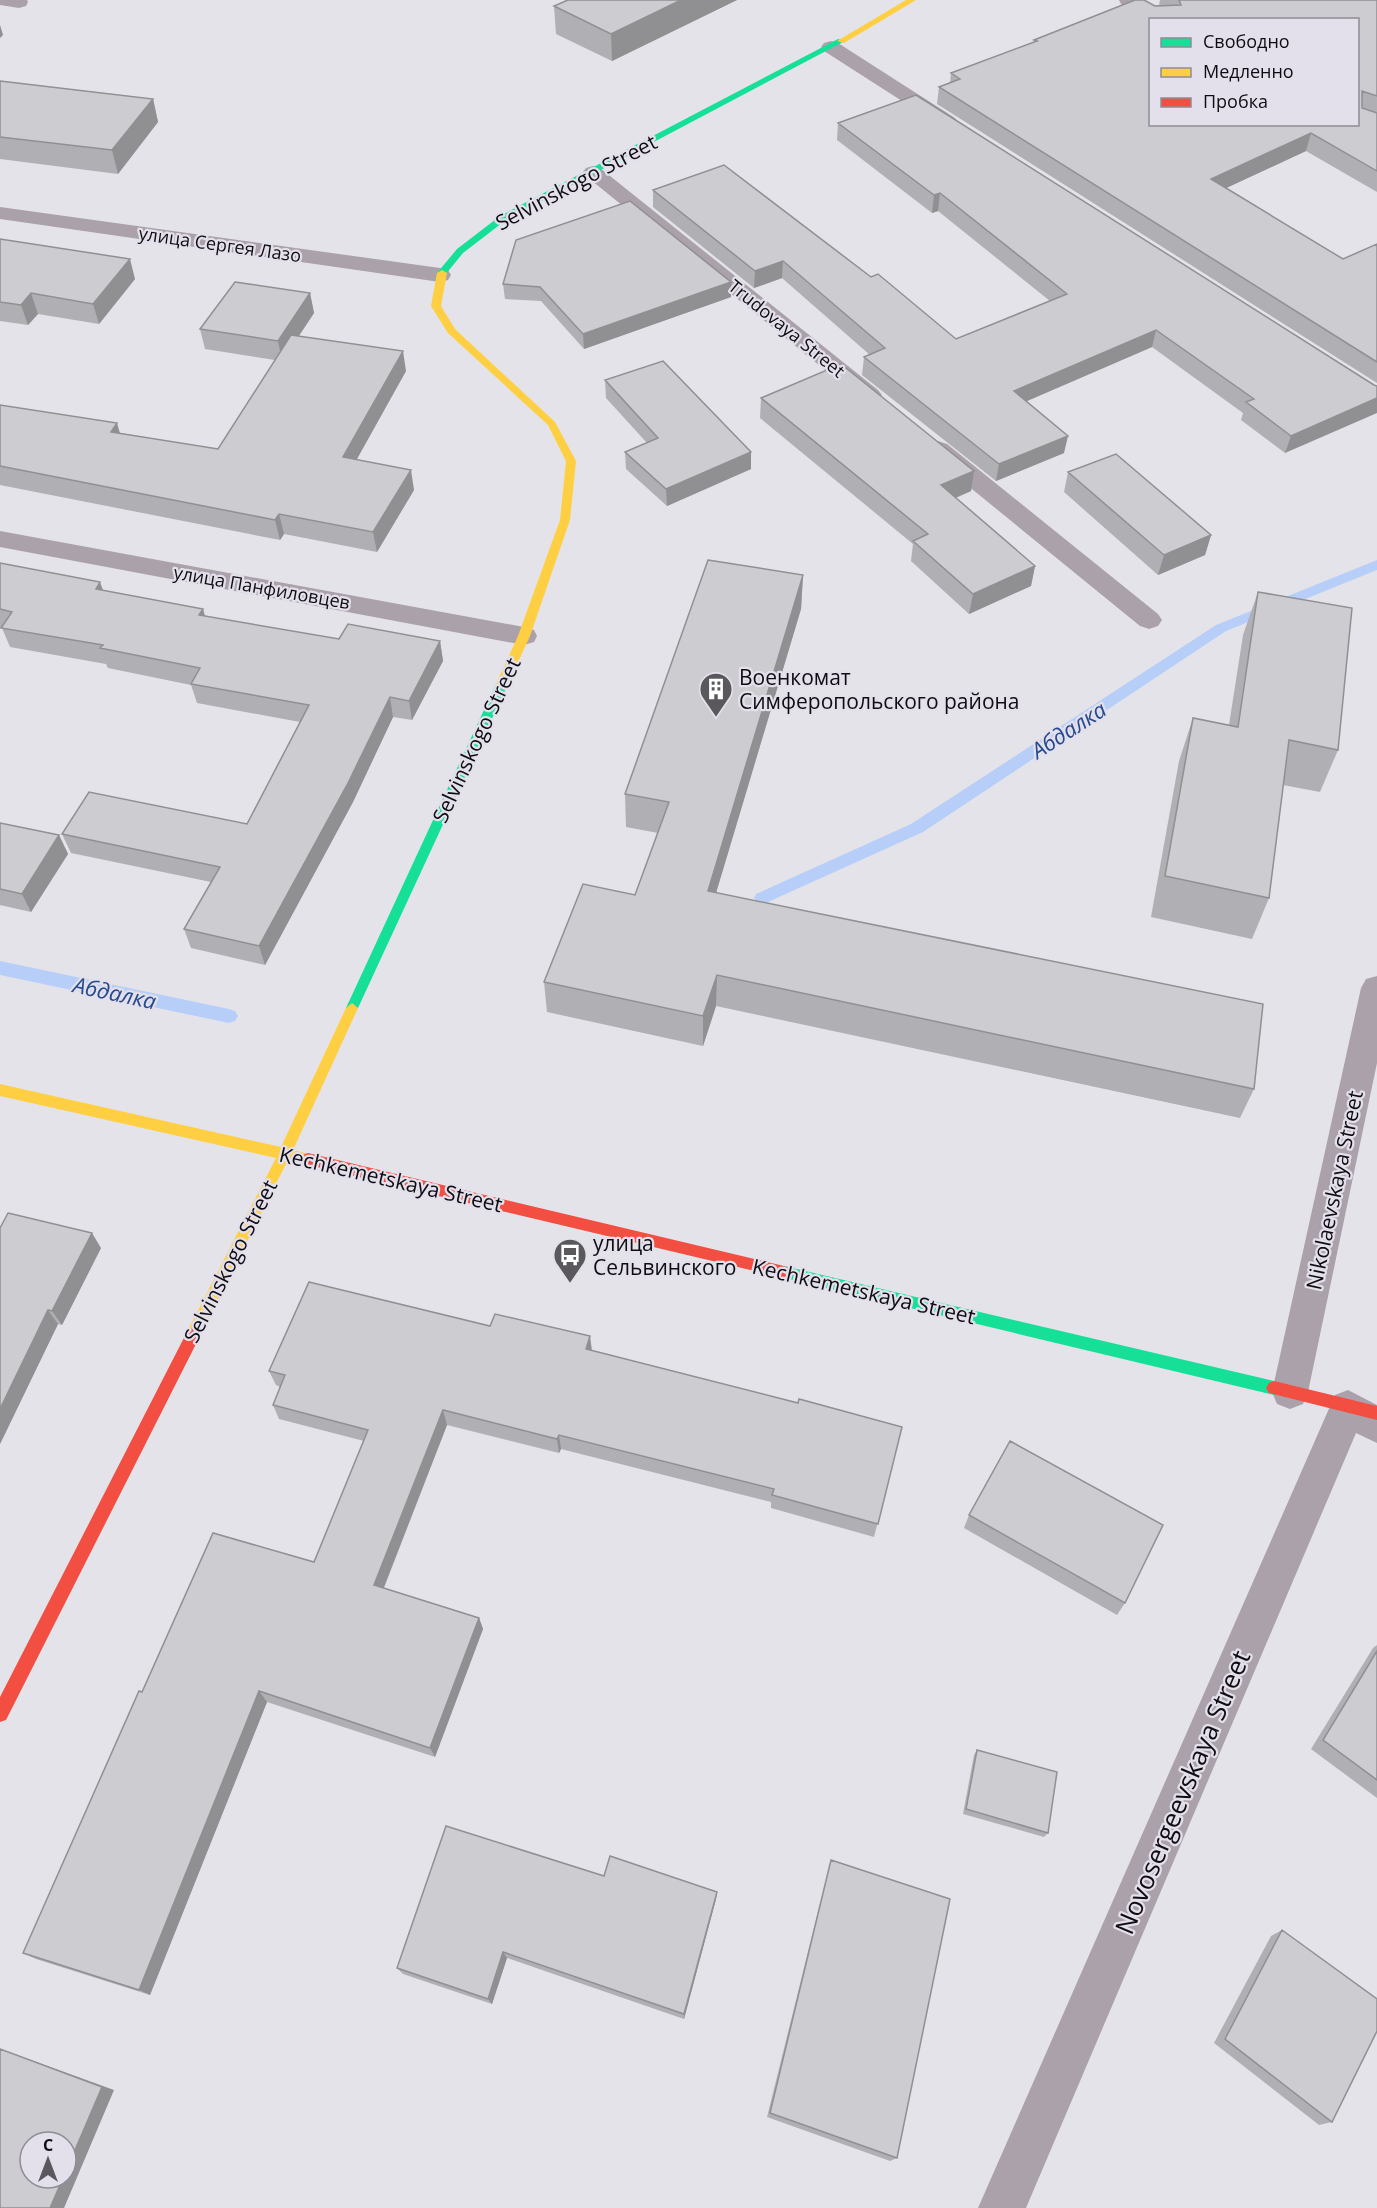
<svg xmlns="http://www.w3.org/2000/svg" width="1377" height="2208" viewBox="0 0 1377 2208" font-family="'Open Sans',sans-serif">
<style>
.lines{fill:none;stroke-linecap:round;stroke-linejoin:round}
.stream{fill:#b7cff8;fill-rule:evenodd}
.street{fill:#aba1ab;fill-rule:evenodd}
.fast{fill:#16e098;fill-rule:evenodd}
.slow{fill:#ffcf43;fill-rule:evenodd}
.jam{fill:#f24e42;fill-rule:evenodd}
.wall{fill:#b0afb4}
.shaded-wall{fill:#908f92}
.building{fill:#cdccd1;stroke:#908f92;stroke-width:1.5;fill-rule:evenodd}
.labels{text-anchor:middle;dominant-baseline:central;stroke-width:4.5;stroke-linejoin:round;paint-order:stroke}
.far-street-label{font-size:18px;fill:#0f0d12;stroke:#e3e0ec}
.street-label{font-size:21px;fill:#0f0d12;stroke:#e3e0ec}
.poi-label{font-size:21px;fill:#0f0d12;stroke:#e3e0ec;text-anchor:start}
.water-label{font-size:22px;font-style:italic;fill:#254b8d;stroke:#e3e0ec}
.near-street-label{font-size:26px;fill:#0f0d12;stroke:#e3e0ec}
</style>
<rect width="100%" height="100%" fill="#e4e3e9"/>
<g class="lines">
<path class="stream" d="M1377 560V570L1226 631 923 832 768 902 762 904 756 902 754 898 756 894 911 824 1216 625Z
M0 961 229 1009 235 1011 238 1016 235 1021 229 1023 0 975Z"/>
<path class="street" d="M0 0H27L28 2 26 6 19 8 0 5Z
M1119 0H1142L1174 16 1176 20H1152L1121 4Z
M831 41 838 43 955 118 958 122 955 126H941L824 51 821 47 824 43Z
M593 166 600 168 878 390 882 395 878 400 870 402 862 400 586 176 583 172 586 168Z
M0 207 440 268 448 270 451 275 448 280 440 282 0 219Z
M938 441 947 444 1158 614 1162 620 1158 626 1149 629 1140 626 929 454 926 449 929 444Z
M0 531 524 627 534 630 537 636 534 642 524 645 0 547Z
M1377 976V1063L1308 1392 1303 1404 1290 1409 1277 1404 1272 1392 1361 988 1366 979Z
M1348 1390 1377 1405V1443L1356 1433 1026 2208H978L1335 1395Z"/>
<path class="fast" d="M838 39 845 41 506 220 463 253 445 275 437 273 457 249 500 216Z
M502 680 508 684 358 1008 352 1013 347 1012 346 1008 496 684Z
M784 1266 1274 1381 1279 1383 1282 1388 1279 1393 1274 1395 784 1278 779 1276 777 1272 779 1268Z"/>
<path class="slow" d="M906 0H916L844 43 837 41Z
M442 270 447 273 441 306 455 329 555 422 576 461 570 520 530 636 508 684 502 688 496 684 518 636 560 520 566 461 548 425 448 333 431 306 437 273Z
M352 1003 358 1008 293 1150 313 1155 315 1159 313 1163 308 1165 288 1160 198 1340 193 1342 188 1340 186 1335 188 1330 276 1158 0 1096V1084L281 1147 346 1008Z"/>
<path class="jam" d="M308 1153 784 1266 789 1268 791 1272 789 1276 784 1278 308 1165 303 1163 301 1159 303 1155Z
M193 1328 198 1330 200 1335 198 1340 6 1720 0 1722V1697L188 1330Z
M1274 1381 1377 1406V1420L1269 1393 1266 1388 1269 1383Z"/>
</g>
<path class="wall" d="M737 0 612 61 556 34 554 6Z
M1160 0H1377V192L1306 151 1226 188 1343 259 1377 244V383L937 104 939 87 950 83 951 73 1034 42V40L1155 6 1159 5Z
M0 81 153 99 158 122 118 174 0 159Z
M838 123 1374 385 1285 453 1241 420 1243 413 1152 347 1027 401 1064 453 996 481 862 375 864 357 870 355 782 278 754 288 653 207V190L871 277 956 339 1050 301 938 211 932 213 837 140Z
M0 239 135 279 99 324 38 314 28 325 0 321Z
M731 282V297L584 349 541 301 505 299 503 284Z
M310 293 314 313 299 336 406 371 356 460 414 490 377 552 284 534 280 540 0 485V405L120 433 218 449 275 360 205 349 200 329Z
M605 380 751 469 667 506 626 469 625 452 647 443 606 398Z
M761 398 974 471 971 491 956 498 1035 566 1031 586 969 614 911 561 913 544 760 418Z
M1068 472 1211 535 1205 555 1158 575 1064 492Z
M0 563 103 590 203 609 205 616 339 639 440 641 443 661 412 720 393 717 353 802 265 965 191 948 184 929 211 882 71 853 62 834 247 824 300 722 197 703 191 685 108 668 106 664 10 647 2 628H0Z
M803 575 801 609 716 893 1254 1089 1240 1118 716 1006 703 1046 547 1012 544 982 635 895 658 833 626 827 625 794Z
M1258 592 1338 750 1320 792 1283 785 1269 898 1252 939 1151 917 1179 761 1193 718 1229 725 1243 635Z
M0 823 59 835 68 854 31 912 0 905Z
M0 1228 101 1248 62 1325 58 1324 0 1444Z
M592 1350 798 1403 902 1427 874 1537 771 1508V1502L561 1449 559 1453 447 1425 384 1588 479 1618 483 1629 435 1757 267 1702 150 1995 36 1959 23 1953 142 1692 314 1562 364 1441 279 1419 273 1405 280 1387 276 1385 269 1371Z
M969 1515 1125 1603 1117 1615 964 1528Z
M1377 1645V1798L1311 1749 1373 1648Z
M977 1750 1048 1833 1044 1837 963 1814 974 1755Z
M831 1860 897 2158 890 2161 767 2117 828 1871Z
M604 1876 717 1892 716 1899 684 2019 507 1958 492 2004 403 1974 397 1968Z
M1282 1930 1332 2122 1319 2125 1214 2043 1271 1936Z"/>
<path class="shaded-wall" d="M681 0H737L612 61 611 34Z
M0 25 3 35 0 38Z
M153 99 158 122 118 174 112 150Z
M1311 133 1306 151 1207 197 1211 179Z
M940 193 938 211 932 213 934 195Z
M130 259 135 279 99 324 93 304Z
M783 261 782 278 754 288 755 271Z
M731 282V297L584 349 583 334Z
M31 293 38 314 28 325 21 305Z
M310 293 314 313 282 361 278 341Z
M1156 330 1152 347 1011 408 1014 391Z
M403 351 406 371 347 477 343 457Z
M1377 398V413L1285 453 1291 436Z
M117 423 123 444 111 432Z
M1068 436 1064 453 996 481 999 464Z
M751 452V469L667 506 666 489Z
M411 470 414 490 377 552 373 532Z
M974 471 971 491 938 505 941 485Z
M279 514 284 534 280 540 275 520Z
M1211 535 1205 555 1158 575 1164 555Z
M1035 566 1031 586 969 614 973 594Z
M803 575 801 609 707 923 708 891Z
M100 582 107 601 96 589Z
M203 609 208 629 199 615Z
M440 641 443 661 412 720 409 701Z
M390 697 393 717 353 802 265 965 259 946Z
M59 835 68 854 31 912 22 894Z
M717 975 716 1006 703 1046V1016Z
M92 1233 101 1248 62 1325 52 1311Z
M48 1310 58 1324 0 1444V1409Z
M590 1336 592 1351 586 1349Z
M443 1410 447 1425 380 1597 374 1585Z
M559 1435 561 1449 559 1453 557 1439Z
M479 1618 483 1629 435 1757 430 1748Z
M259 1691 267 1702 150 1995 139 1990Z
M717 1892 716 1899 684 2019V2014Z
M503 1952 507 1958 492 2004 488 1999Z
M0 2049 114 2090 64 2208H50L63 2178H66V2171Z"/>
<path class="building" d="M568 0H681L611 34 554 6Z
M1135 0H1144L1155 6 1181 5 1179 0H1377V96L1362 91V108L1377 113V171L1311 133 1211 179 1343 259 1377 244V362L939 87 960 79 951 73 1037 41 1034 40ZM1150 20H1358V124H1150Z
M0 81 153 99 112 150 0 137Z
M916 95 1374 385 1377 386V398L1291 436 1246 402 1254 399 1156 330 1014 391 1068 436 999 464 864 357 885 348 783 261 755 271 653 190 724 165 871 277 878 274 956 339 1067 294 940 193 934 195 838 123Z
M630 201 731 282 583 334 540 287 503 284 516 240Z
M0 239 130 259 93 304 31 293 21 305 0 302Z
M235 282 310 293 278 341 200 329Z
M291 335 403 351 343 457 411 470 373 532 279 514 275 520 0 466V405L117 423 111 432 218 449Z
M663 361 751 452 666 489 625 452 658 438 605 380Z
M841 364 974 471 941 485 1035 566 973 594 913 541 928 534 761 398Z
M1116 454 1211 535 1164 555 1068 472Z
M708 560 803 575 708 891 1263 1004 1254 1089 717 975 703 1016 544 982 583 884 635 895 669 802 625 794Z
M0 563 100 582 96 589 203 609 199 615 339 639 348 624 440 641 409 701 390 697 348 783 259 946 184 929 220 867 62 834 89 792 247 824 309 705 191 684 200 668 100 648 103 645 1 628 12 612 0 609Z
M1258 592 1352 608 1338 750 1289 740 1269 898 1165 876 1193 718 1238 727Z
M0 823 59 835 22 894 0 889Z
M8 1213 92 1233 52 1311 48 1310 0 1409V1228Z
M309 1282 490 1326 495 1314 590 1336 586 1349 798 1403 799 1399 902 1427 878 1524 772 1495 774 1489 559 1435 557 1439 443 1410 374 1585 479 1618 430 1748 259 1691 139 1990 23 1953 139 1691 142 1692 213 1533 314 1562 368 1430 273 1405 285 1375 269 1371Z
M1010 1441 1163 1525 1125 1603 969 1515Z
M1377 1651V1780L1323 1740Z
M977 1750 1057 1772 1048 1833 966 1809Z
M446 1826 604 1876 610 1856 717 1892 684 2014 503 1952 488 1999 397 1968Z
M831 1860 950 1899 897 2158 770 2113Z
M1282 1930 1377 1999V2031L1332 2122 1225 2039Z
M0 2049 102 2087 66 2171V2142H30V2178H63L50 2208H0Z"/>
<defs>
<g id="building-pin" transform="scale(1.725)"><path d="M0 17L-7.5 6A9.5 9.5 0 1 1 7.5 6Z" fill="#5a585d" stroke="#e3e0ec"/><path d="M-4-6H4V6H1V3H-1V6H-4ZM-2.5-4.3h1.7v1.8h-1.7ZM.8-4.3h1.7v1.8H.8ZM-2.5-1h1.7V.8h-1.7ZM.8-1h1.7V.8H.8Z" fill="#fff"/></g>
<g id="bus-pin" transform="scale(1.725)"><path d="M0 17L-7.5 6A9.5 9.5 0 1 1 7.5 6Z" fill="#5a585d" stroke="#e3e0ec"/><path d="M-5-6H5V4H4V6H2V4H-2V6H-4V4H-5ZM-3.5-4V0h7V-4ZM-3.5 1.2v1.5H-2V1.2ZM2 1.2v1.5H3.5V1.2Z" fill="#fff"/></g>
</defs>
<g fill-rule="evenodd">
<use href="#building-pin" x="716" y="689"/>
<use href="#bus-pin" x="570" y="1255"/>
</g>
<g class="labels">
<g class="far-street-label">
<text transform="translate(220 244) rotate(8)">улица Сергея Лазо</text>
<text transform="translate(787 328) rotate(39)">Trudovaya Street</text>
<text transform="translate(262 587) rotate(10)">улица Панфиловцев</text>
</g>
<g class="street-label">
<text transform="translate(576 182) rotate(-28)">Selvinskogo Street</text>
<text transform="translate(476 740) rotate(-65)">Selvinskogo Street</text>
<text transform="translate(391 1179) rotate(13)">Kechkemetskaya Street</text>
<text transform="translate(1334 1190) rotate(-78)">Nikolaevskaya Street</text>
<text transform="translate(230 1261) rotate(-63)">Selvinskogo Street</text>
<text transform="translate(864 1291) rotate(13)">Kechkemetskaya Street</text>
</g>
<g class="poi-label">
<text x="739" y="677">Военкомат<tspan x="739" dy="24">Симферопольского района</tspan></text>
<text x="593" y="1243">улица<tspan x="593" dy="24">Сельвинского</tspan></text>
</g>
<g class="water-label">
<text transform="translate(1068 729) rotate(-33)">Абдалка</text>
<text transform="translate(115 992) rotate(12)">Абдалка</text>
</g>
<g class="near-street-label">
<text transform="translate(1182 1792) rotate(-67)">Novosergeevskaya Street</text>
</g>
</g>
<rect x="1149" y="18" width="210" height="108" fill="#e3e0ec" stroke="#8e8c95" stroke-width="1.5"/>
<rect x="1161" y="38" width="30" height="9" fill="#16e098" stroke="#8e8c95" stroke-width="1.5"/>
<text x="1203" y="48" font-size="18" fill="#0f0d12">Свободно</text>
<rect x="1161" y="68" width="30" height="9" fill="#ffcf43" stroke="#8e8c95" stroke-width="1.5"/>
<text x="1203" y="78" font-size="18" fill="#0f0d12">Медленно</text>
<rect x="1161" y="98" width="30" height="9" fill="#f24e42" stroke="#8e8c95" stroke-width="1.5"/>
<text x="1203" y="108" font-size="18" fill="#0f0d12">Пробка</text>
<g transform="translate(48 2160)"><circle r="28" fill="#e3e0ec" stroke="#8e8c95" stroke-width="1.5"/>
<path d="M0-4.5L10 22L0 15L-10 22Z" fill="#5a585d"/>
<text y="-9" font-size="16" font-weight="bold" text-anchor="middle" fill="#0f0d12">С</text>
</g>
</svg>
